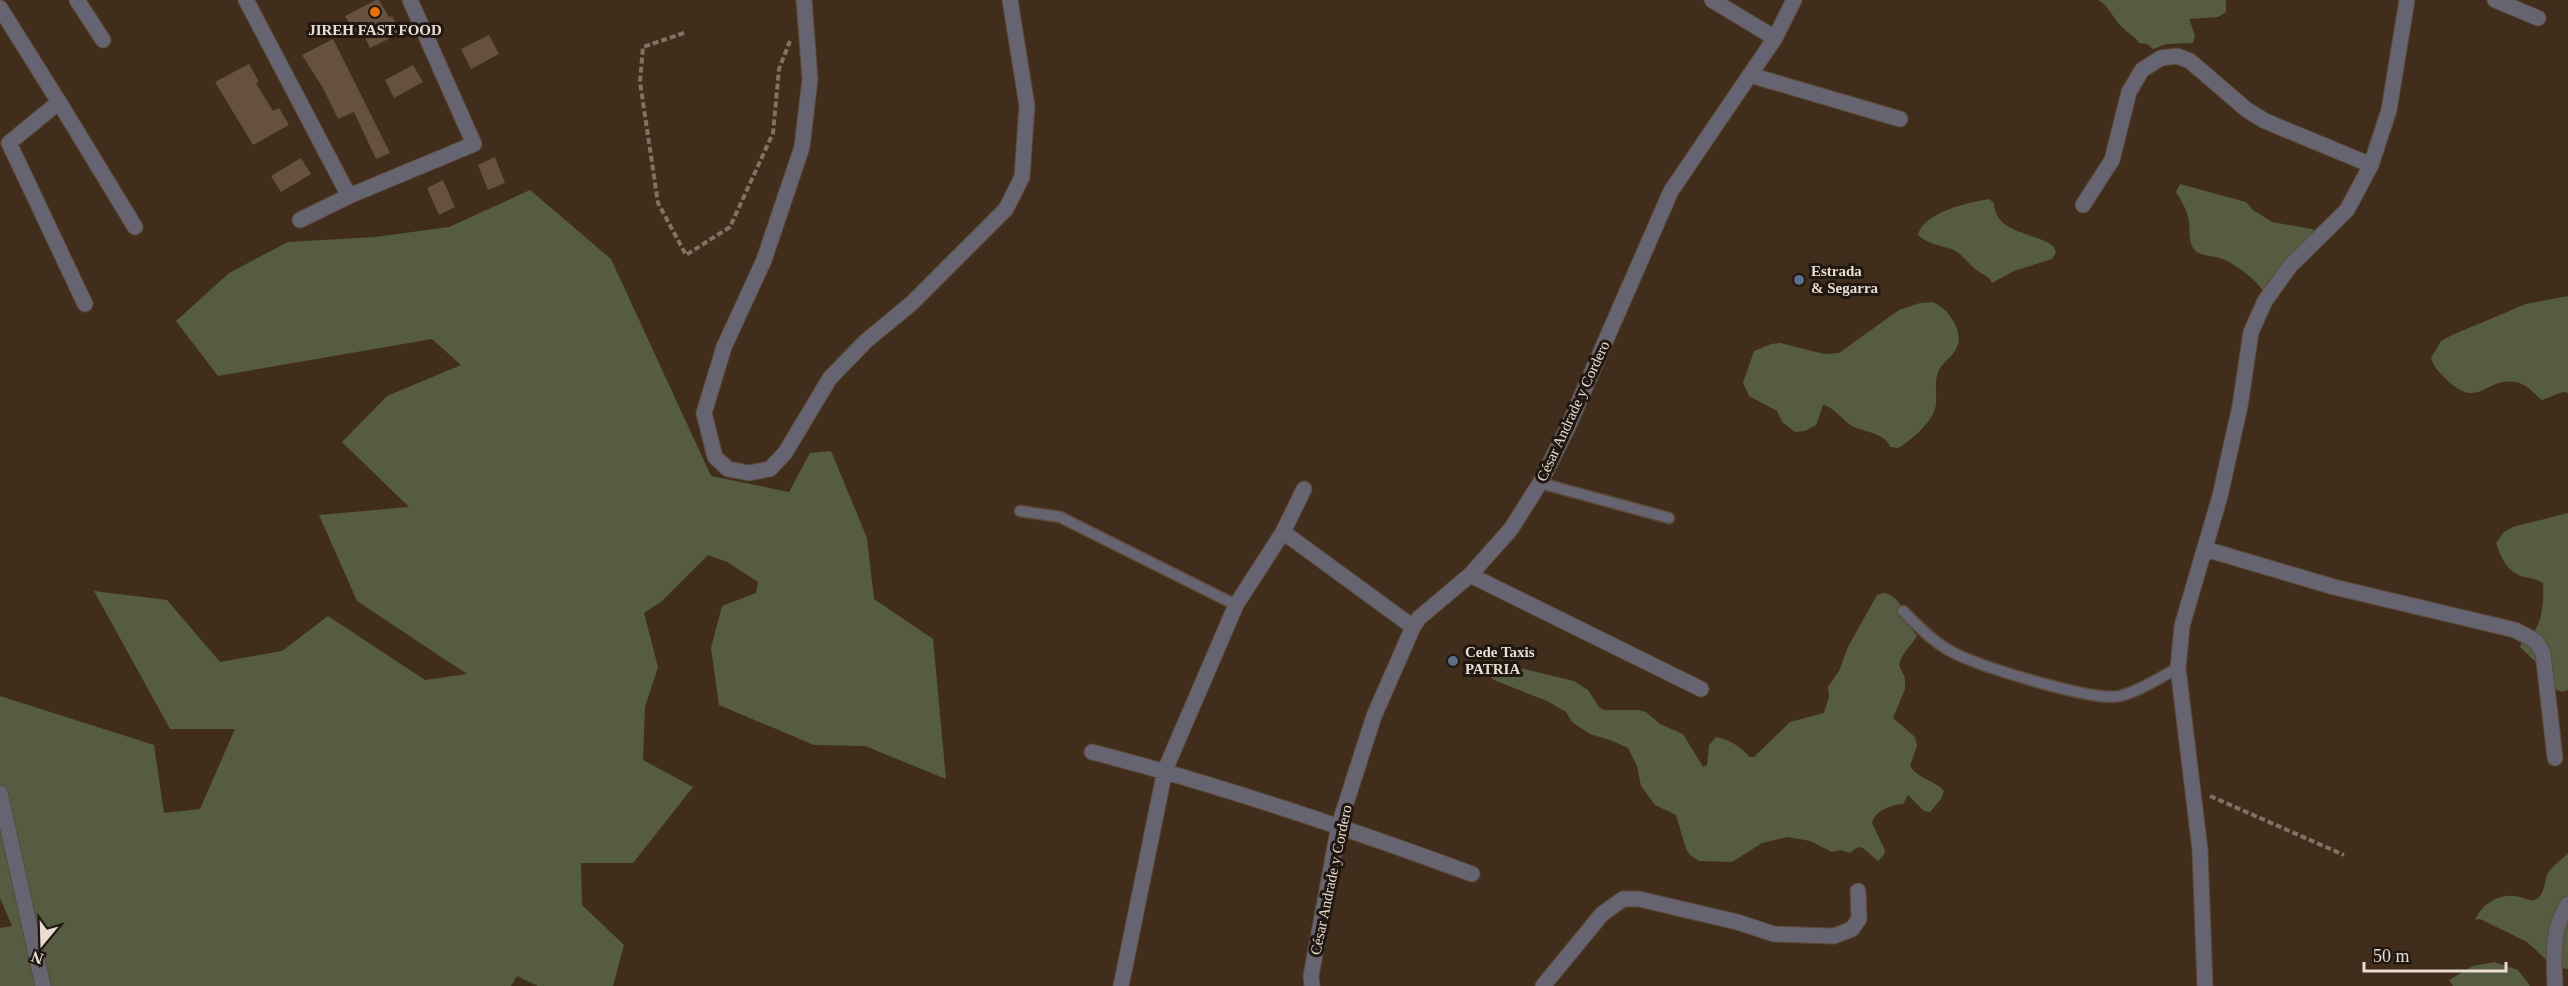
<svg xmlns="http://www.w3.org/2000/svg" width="2568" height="986" viewBox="0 0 2568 986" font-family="Georgia,serif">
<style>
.forest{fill:#565c41}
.building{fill:#66503e}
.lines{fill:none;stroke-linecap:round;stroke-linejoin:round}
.service-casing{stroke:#5c4938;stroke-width:13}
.minor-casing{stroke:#5c4938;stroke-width:17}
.tertiary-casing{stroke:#5c4938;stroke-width:17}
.path{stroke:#837162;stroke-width:4;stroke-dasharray:6 3;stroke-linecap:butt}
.service{stroke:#656470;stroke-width:10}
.minor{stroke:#656470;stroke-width:15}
.tertiary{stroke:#656470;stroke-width:15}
.food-dot{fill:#e8710a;stroke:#201710;stroke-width:2}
.service-dot{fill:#5c6f8a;stroke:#201710;stroke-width:2}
.labels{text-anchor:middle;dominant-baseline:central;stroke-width:6;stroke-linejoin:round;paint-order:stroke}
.poi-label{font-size:15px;font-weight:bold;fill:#e9dcd1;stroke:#201710;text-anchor:start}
.street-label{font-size:15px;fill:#e9dcd1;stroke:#201710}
</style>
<rect width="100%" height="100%" fill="#412d1b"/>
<path class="forest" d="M2098 0H2226V12L2218 17 2189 19 2195 35 2193 43 2167 44 2153 49 2147 44 2139 43C2134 35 2127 33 2121 26 2112 17 2110 7 2098 0Z
M2180 184 2246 202 2253 210 2272 222 2312 229 2314 231V236L2263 292C2258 280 2232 262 2220 258 2212 256 2204 256 2197 252 2188 246 2190 231 2189 222 2187 209 2182 202 2176 192Z
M530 190 611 259 711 476 789 492 810 453 831 451 867 538 874 599 933 639 946 779 865 746 814 745 719 705 711 648 722 606 756 593 758 582 727 562 708 555 662 601 644 613 658 667 645 707 643 760 693 787 633 863H581L582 905 624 945 613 986H538L517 976 511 986H0V928L12 926 0 898V696L154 745 164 813 200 809 235 729H170L94 591 167 600 220 662 282 651 328 616 425 680 467 674 357 601 319 515 409 507 342 442 387 396 461 365 432 339 218 376 176 321 229 273 288 242 375 237 449 227Z
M1989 199 1994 203C1995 234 2035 232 2053 246L2056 252 2052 259 2014 271 1992 283C1989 275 1980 274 1974 268 1966 261 1960 251 1948 248 1937 245 1927 243 1918 235 1924 212 1967 203 1989 199Z
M2568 296V393L2563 392 2542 400C2534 394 2529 386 2519 383 2485 374 2481 412 2447 380 2438 370 2436 371 2431 358L2441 341 2452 335 2526 304Z
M1933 302C1948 308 1964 331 1957 347 1953 357 1942 362 1938 372 1934 384 1937 393 1936 404 1934 421 1912 440 1898 448L1890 447C1886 434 1866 432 1854 427 1844 422 1833 406 1823 405L1816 425 1805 431 1795 432 1782 422 1777 411 1749 396 1743 383 1754 351 1771 344 1780 343 1824 354 1839 353 1899 310 1920 303Z
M2568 513V690L2562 692 2551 688 2537 663 2520 647C2523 639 2527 639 2533 633 2543 622 2544 596 2543 583 2536 579 2531 578 2524 577 2507 572 2501 558 2496 543L2504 532 2513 527Z
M1884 593C1904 597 1906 622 1917 636 1910 648 1904 649 1899 665L1905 678V689L1893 718 1915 737 1917 746 1910 766C1920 781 1934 779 1944 791L1941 799 1930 812 1924 811 1908 795 1903 804C1890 805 1875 811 1872 823L1885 850 1884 855 1878 861 1863 848 1858 847 1850 853 1841 850 1832 852 1810 841 1788 837 1762 843 1732 862 1699 861 1690 855 1686 849 1676 815 1655 805 1641 786 1637 766 1628 748 1610 740 1590 734 1572 722 1566 712 1547 701 1494 680 1489 676 1485 667 1487 661H1490L1574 681 1588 690 1599 707 1604 710H1638L1646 712 1660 724 1683 734 1703 767 1707 765 1709 745 1716 737C1729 740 1741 746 1749 757H1754L1790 722 1824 713 1829 697 1828 687 1839 671 1848 647 1877 595Z
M2568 853V969L2553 966 2527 942 2480 919 2475 920C2483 902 2502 892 2520 897 2525 898 2528 901 2534 900 2545 897 2544 881 2548 873 2553 865 2562 860 2568 853Z
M2494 962 2518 970 2530 986H2453L2449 980 2473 966Z"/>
<path class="building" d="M376 0H379L389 17 392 16 401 33 370 48 361 29 355 32 345 16Z
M489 35 499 54 471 69 461 49Z
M333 39 390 153 376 159 354 112 338 119 323 88 302 55Z
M249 64 259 82 256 83 273 111 279 108 289 125 253 145 215 82Z
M413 65 423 82 394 98 385 80Z
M495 157 505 183 488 190 478 165Z
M301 158 311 174 281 192 271 176Z
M443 180 455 207 439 215 427 188Z"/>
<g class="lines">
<g class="service-casing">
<path id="service" d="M1540 483 1669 518
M1020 511 1060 517 1236 605
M1903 611C1919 627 1935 644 1956 654 1983 667 2093 702 2120 696 2140 691 2159 678 2178 668"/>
</g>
<g class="minor-casing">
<path id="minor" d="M77 0 103 40
M246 0 349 196 474 144 410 0
M804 0 810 79 802 147 764 260 724 347 704 413 715 457 728 469 749 473 770 469 785 453 830 378 866 341 912 303 1006 209 1022 177 1027 106 1010 0
M1712 0 1775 38
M2495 0 2538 18
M0 8 59 102 9 143 85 304
M1750 75 1900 119
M59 102 135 227
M2083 205 2112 160 2129 92 2142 70 2161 58 2177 56 2190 61 2247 110 2265 121 2371 165
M300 220 349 196
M1283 532 1413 627
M2205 549 2334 587 2515 630 2536 641 2543 653 2555 758
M1470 575 1701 689
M1092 752C1221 785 1347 828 1472 874
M0 793 43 986
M1121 986 1165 770 1236 605 1283 532 1304 489
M1543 986 1602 914 1623 899H1639L1737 922 1774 934 1834 936 1852 929 1859 919 1858 891
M2205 986 2200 850 2178 668 2182 626 2220 496 2240 406 2251 332 2265 301 2290 266 2347 210 2371 165 2389 110 2407 0
M2555 986C2554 957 2551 929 2568 904"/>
</g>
<g class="tertiary-casing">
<path id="tertiary" d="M1312 986 1311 976 1339 825 1374 716 1413 627 1419 618 1470 575 1511 529 1540 483 1567 429 1671 191 1775 38 1794 0"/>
</g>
<path class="path" d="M684 33 643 47 640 82 658 203 686 255 730 227 773 133 779 69 790 41
M2210 796 2344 855"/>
<use href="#service" class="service"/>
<use href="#minor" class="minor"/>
<use href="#tertiary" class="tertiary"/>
</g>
<circle class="food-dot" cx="375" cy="12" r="6"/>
<g class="service-dot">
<circle cx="1799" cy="280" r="6"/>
<circle cx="1453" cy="661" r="6"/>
</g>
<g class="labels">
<g class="poi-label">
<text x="375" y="30" text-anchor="middle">JIREH FAST FOOD</text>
<text x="1811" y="271">Estrada<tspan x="1811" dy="17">&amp; Segarra</tspan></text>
<text x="1465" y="652">Cede Taxis<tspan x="1465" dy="17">PATRIA</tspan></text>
</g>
<g class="street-label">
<text transform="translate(1573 411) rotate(-65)">César Andrade y Cordero</text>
<text transform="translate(1331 880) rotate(-78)">César Andrade y Cordero</text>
</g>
</g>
<g transform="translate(42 944) rotate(199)" stroke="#201710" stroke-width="4.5" paint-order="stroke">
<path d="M0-4.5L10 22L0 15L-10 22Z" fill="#e9dcd1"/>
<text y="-9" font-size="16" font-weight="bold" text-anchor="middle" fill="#e9dcd1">N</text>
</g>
<path d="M2364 962v9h142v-9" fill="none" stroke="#e9dcd1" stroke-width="3"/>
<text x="2373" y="962" font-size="18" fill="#e9dcd1" stroke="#201710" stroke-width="4.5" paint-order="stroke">50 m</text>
</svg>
